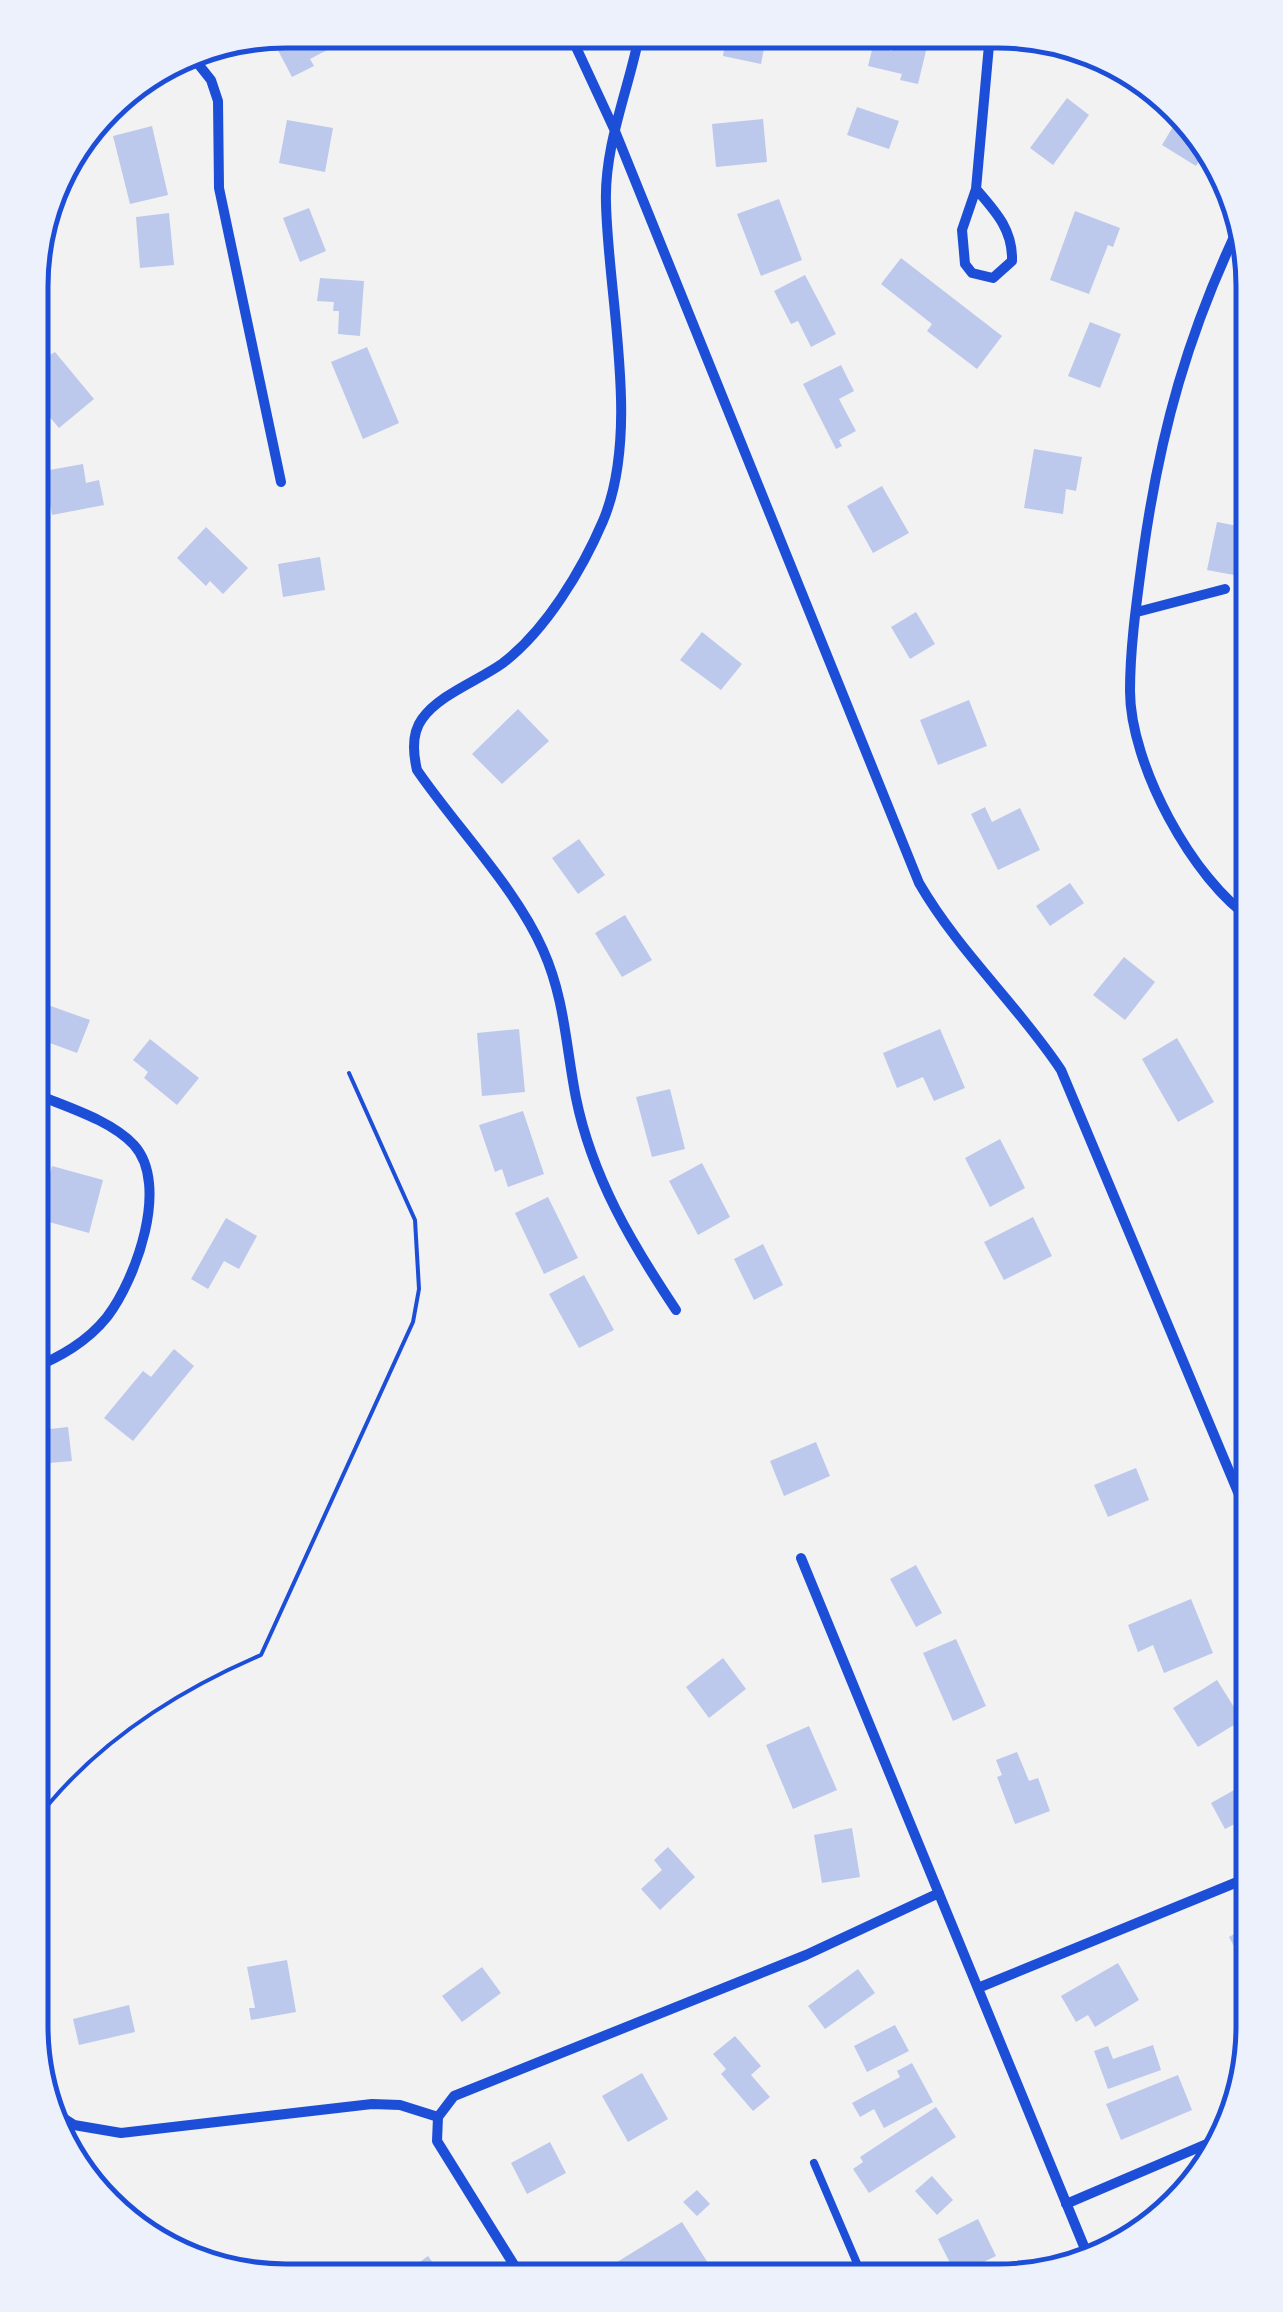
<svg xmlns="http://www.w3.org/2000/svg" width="1283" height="2312" viewBox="0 0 1283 2312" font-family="'Sofia Sans Condensed',sans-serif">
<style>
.building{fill:#bdc9ec}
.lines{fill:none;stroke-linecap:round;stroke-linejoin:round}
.path{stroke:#1d4ed8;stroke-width:4}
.service{stroke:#1d4ed8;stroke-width:8}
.minor{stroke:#1d4ed8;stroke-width:10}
.rim{fill:none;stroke:#1d4ed8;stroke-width:5}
</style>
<rect width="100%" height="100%" fill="#f2f2f2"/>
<path class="building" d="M285 30H322L331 48 310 59 314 66 292 77 271 37Z
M727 33H767L761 64 723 56Z
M895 34H930L918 84 900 80 902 74 868 66 873 46 892 51Z
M132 84 138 89 112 124 100 115 116 94Z
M1067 98 1089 115 1053 165 1030 148Z
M857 107 899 121 889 149 847 135Z
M1180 115 1205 151 1196 166 1162 145Z
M763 119 767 162 716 167 712 124Z
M287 120 333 128 325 172 279 163Z
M152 126 168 195 130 204 113 136Z
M779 199 802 260 761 276 737 214Z
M309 208 326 251 300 262 283 218Z
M1075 211 1120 228 1113 247 1108 245 1089 294 1050 280Z
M169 213 174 265 140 268 136 217Z
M901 258 1002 336 977 369 927 331 932 324 881 284Z
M805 275 836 334 811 347 798 321 791 324 774 291Z
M320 278 364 281 360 336 338 334 339 311H333L334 302 317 301Z
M32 290 48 308 32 323Z
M1090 322 1121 334 1100 388 1068 376Z
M367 347 399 423 363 439 331 362Z
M55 352 94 399 59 428 32 396V365Z
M841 365 854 391 839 399 856 431 839 440 842 446 836 449 803 384Z
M1034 449 1082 457 1076 491 1066 489 1063 514 1024 508Z
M83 464 86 483 99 480 104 505 52 515 44 471Z
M882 486 909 533 873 553 847 506Z
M1217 522 1253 529 1245 577 1207 570Z
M206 527 248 568 223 594 210 581 206 586 177 558Z
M320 557 325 590 283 597 278 564Z
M916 612 935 644 910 659 891 627Z
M702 632 742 664 721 690 680 660Z
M969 700 987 746 938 765 920 720Z
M518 709 549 741 502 784 472 754Z
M985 807 992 822 1020 808 1040 850 998 870 971 814Z
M579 839 605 875 578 894 552 858Z
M1070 883 1084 903 1050 926 1036 906Z
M625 915 652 960 622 977 595 933Z
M1124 957 1155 982 1125 1020 1093 995Z
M31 999 90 1020 77 1053 31 1036Z
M519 1029 525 1092 482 1096 477 1033Z
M940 1029 965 1088 934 1101 923 1077 897 1088 883 1053Z
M1177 1038 1214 1102 1178 1122 1142 1059Z
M150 1039 199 1078 177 1105 144 1078 148 1072 133 1060Z
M670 1089 685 1149 652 1157 636 1097Z
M523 1111 544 1174 508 1187 502 1169 495 1172 479 1125Z
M1000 1139 1025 1188 990 1207 965 1158Z
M702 1163 730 1217 698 1235 669 1181Z
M52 1166 103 1180 89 1233 38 1219Z
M548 1197 578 1258 544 1274 515 1213Z
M1033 1217 1052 1256 1004 1280 984 1242Z
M226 1218 257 1236 239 1269 224 1261 208 1289 191 1279Z
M763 1244 783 1285 754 1300 734 1259Z
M31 1268 41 1271 32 1301H31Z
M584 1275 614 1330 579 1348 549 1294Z
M174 1349 194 1366 133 1441 104 1418 143 1371 151 1377Z
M68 1427 72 1461 49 1463 50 1472 31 1474V1431Z
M816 1442 830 1476 784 1496 770 1461Z
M1136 1468 1149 1500 1108 1517 1094 1485Z
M916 1565 942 1613 916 1627 890 1579Z
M1191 1599 1213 1653 1164 1673 1153 1645 1138 1652 1128 1625Z
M956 1639 986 1706 953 1721 923 1653Z
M723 1658 746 1689 709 1718 686 1687Z
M1217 1680 1242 1720 1198 1747 1173 1708Z
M809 1726 837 1790 793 1809 766 1745Z
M1017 1752 1029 1781 1038 1778 1050 1811 1015 1824 997 1777 1002 1775 996 1760Z
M1252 1780V1815L1225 1829 1211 1803Z
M852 1828 860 1877 822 1883 814 1835Z
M668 1847 695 1877 660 1910 641 1889 662 1870 654 1860Z
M1252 1924V1960L1244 1965 1229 1937Z
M287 1960 296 2012 251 2020 249 2008H255L247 1967Z
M1118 1963 1139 2000 1095 2027 1088 2015 1076 2022 1061 1996Z
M482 1967 501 1993 462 2022 442 1996Z
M858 1969 875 1993 825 2029 808 2006Z
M129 2005 135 2032 79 2045 73 2019Z
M895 2025 909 2051 867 2072 854 2046Z
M735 2036 761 2066 751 2075 770 2097 753 2111 721 2074 726 2069 713 2054Z
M1153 2045 1161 2070 1108 2089 1094 2051 1108 2046 1113 2059Z
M912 2063 933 2102 884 2128 874 2109 860 2117 852 2103 900 2077 897 2071Z
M642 2073 668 2119 628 2142 602 2096Z
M1178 2075 1192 2110 1121 2140 1106 2104Z
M936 2107 956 2137 869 2193 853 2169 863 2162 860 2157Z
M550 2142 566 2173 527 2194 511 2163Z
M932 2176 953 2200 937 2215 915 2191Z
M697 2190 710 2204 697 2216 683 2202Z
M978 2219 996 2256 956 2275 938 2239Z
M682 2222 708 2263 678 2281H617L609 2267Z
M428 2256 445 2280 381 2277 396 2267 402 2275Z
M293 2270 298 2280H277Z"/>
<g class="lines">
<path class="path" d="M30 1828C88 1748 170 1694 261 1655L413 1322 419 1289 415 1220 349 1073"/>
<path class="service" d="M814 2163 865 2282"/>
<path class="minor" d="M569 32 615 131 919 883C959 952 1017 1004 1061 1070L1253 1528
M640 32C629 89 604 145 606 203 608 298 641 431 603 521 582 570 546 630 503 663 478 681 440 694 422 719 411 734 413 753 417 770 456 827 516 888 543 950 565 999 566 1048 576 1098 592 1177 632 1244 676 1310
M187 50 211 80 218 101 219 188 281 482
M976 189C996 212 1013 230 1012 261L993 278 972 273 965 264 962 230 976 189 990 34
M1242 220C1188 332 1160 432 1143 554 1137 599 1130 646 1130 691 1130 764 1193 881 1253 920
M1137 612 1225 589
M31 1369C60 1357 87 1342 107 1317 136 1279 170 1185 134 1145 110 1119 63 1106 31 1092
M801 1558 1090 2261
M978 1988 1252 1876
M43 2105 74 2125 121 2133 372 2104 400 2105 438 2117
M1066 2204 1216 2140
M524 2281 437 2141 438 2117 454 2096 806 1955 939 1893"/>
</g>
<path d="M0 0H1283V2312H0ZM286 48H998A238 238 0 0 1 1236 286V2026A238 238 0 0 1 998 2264H286A238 238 0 0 1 48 2026V286A238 238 0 0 1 286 48Z" fill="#edf1fc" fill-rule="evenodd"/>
<path class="rim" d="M286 48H998A238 238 0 0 1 1236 286V2026A238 238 0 0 1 998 2264H286A238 238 0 0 1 48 2026V286A238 238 0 0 1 286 48Z"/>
</svg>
